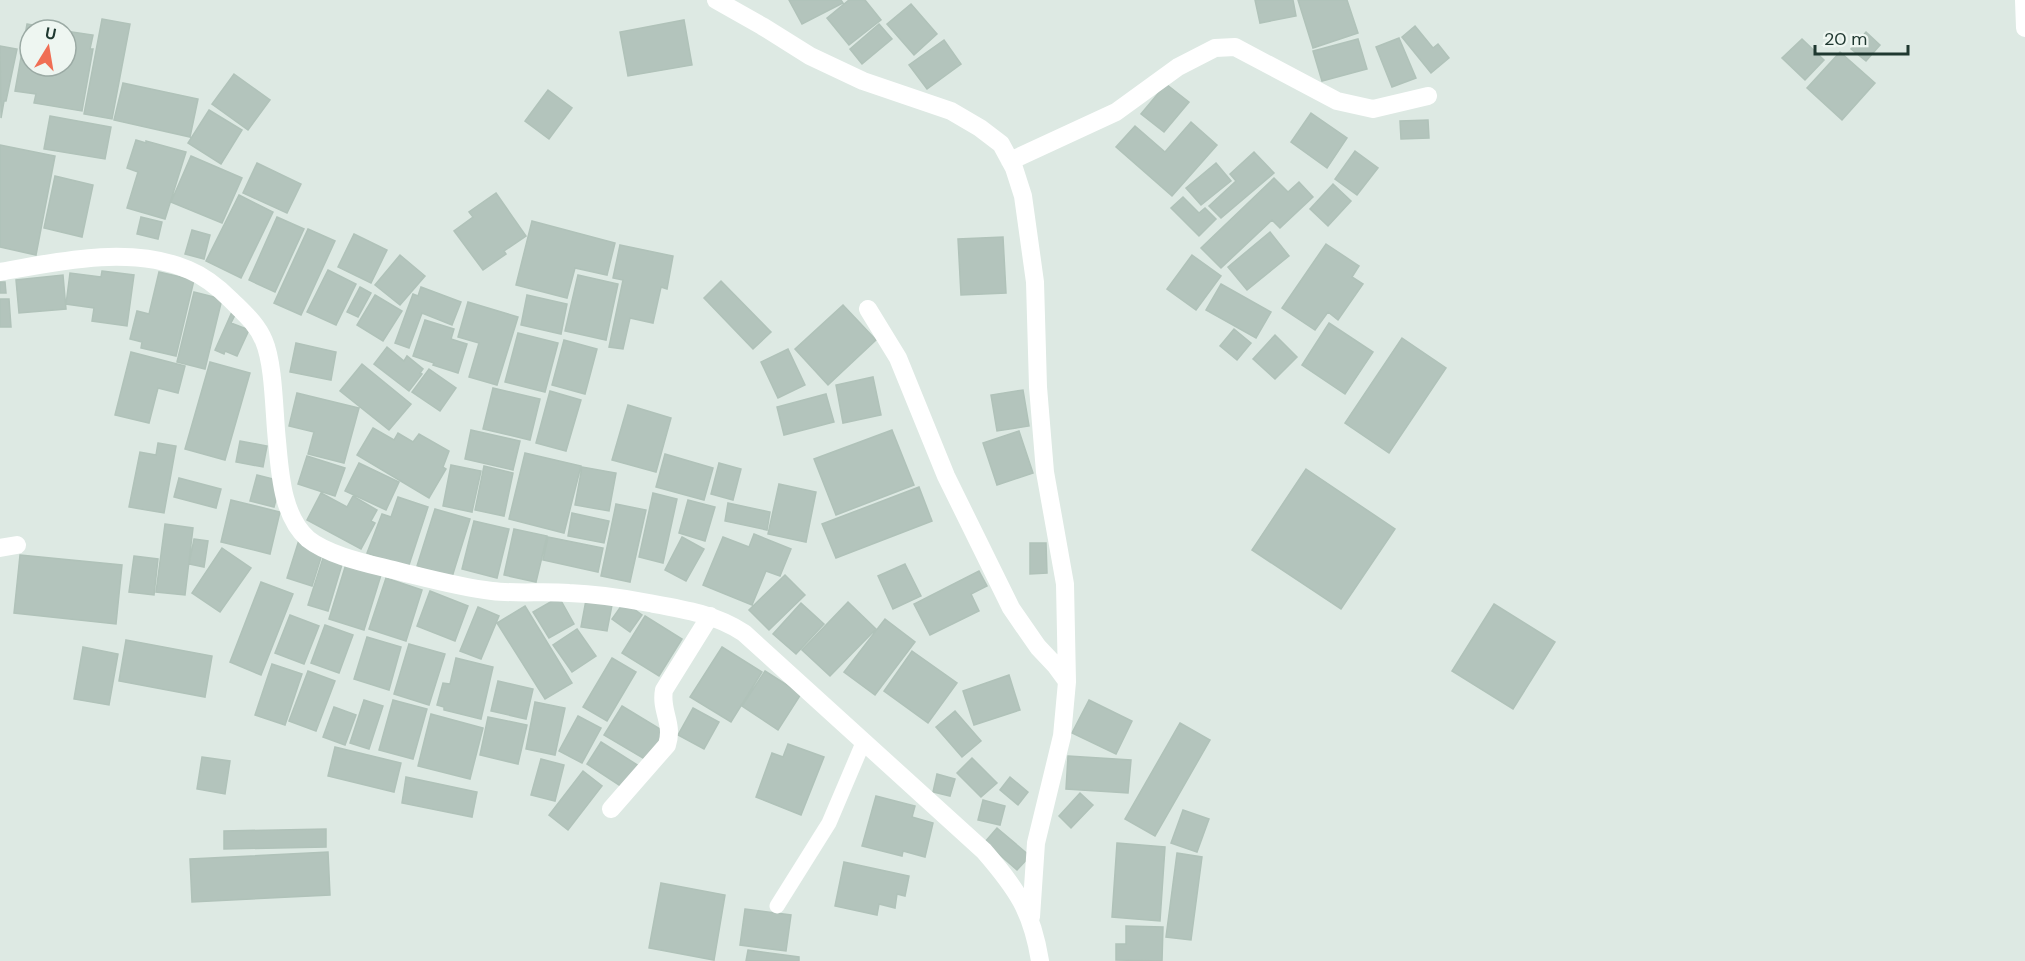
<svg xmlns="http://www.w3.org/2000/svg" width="2025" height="961" viewBox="0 0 2025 961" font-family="'DM Sans',sans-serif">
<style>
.building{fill:#b3c4bc;stroke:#b0c2b9;stroke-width:1.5}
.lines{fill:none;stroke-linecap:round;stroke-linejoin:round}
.lane{stroke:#fff;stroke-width:15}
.street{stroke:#fff;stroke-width:18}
</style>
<rect width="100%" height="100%" fill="#dde9e3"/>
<path class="building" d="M789 0H841L843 3 802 24Z
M849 0H865L881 20 849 45 827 18Z
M1255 0H1293L1296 16 1260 23Z
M1298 0H1347L1358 33 1313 48Z
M911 4 937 34 914 55 887 24Z
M102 19 130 24 112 119 84 114Z
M684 20 692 65 628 76 620 32Z
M27 24 61 30H30V66H66V31L93 35 90 49H93L82 111 34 103 36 94 15 91Z
M879 24 892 39 862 64 850 49Z
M1415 26 1433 48 1438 44 1449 58 1431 73 1402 37Z
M1866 32 1880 45 1866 61 1851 49Z
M1399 38 1416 78 1392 87 1376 47Z
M1358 39 1367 69 1322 81 1313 51Z
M1802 39 1824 60 1805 80 1782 58Z
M944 40 961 64 927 89 909 65Z
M0 46 17 49 6 101H4L1 118Z
M1840 52 1875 83 1842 120 1807 88Z
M234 74 270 100 248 130 212 104Z
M123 83 198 99 190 137 114 120Z
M1166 84 1189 102 1164 132 1141 114Z
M548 90 572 108 549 139 525 121Z
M209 110 242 130 221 164 188 143Z
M1311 113 1347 138 1327 168 1291 142Z
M50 116 111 127 105 159 44 149Z
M1428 120 1429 138 1401 139 1400 121Z
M1191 122 1217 145 1172 196 1116 147 1135 126 1165 152Z
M136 140 146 143V141L186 152 165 219 127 208 138 172 127 168Z
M0 145 55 156 36 255 0 247Z
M1355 151 1378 168 1357 195 1335 179Z
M1254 152 1274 173 1221 218 1209 206 1236 181 1230 174Z
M191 156 242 178 222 223 171 202Z
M257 163 301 184 287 213 243 193Z
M1216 163 1231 181 1201 205 1186 188Z
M55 176 93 185 82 237 44 228Z
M1274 178 1288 192 1299 182 1313 197 1280 228 1272 220 1221 268 1201 248Z
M1333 184 1351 201 1328 226 1310 209Z
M496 193 526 236 504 251 506 254 483 270 454 231 473 217 469 212Z
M239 195 273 212 241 278 206 261Z
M1183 197 1199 213 1205 208 1216 219 1199 236 1171 208Z
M141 217 162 222 158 239 137 234Z
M277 217 304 229 275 292 249 280Z
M532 221 615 243 607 275 575 268 567 298 516 285Z
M308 229 335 241 301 315 274 303Z
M192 230 210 235 204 259 185 254Z
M1270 232 1289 256 1247 290 1228 267Z
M354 234 387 250 371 283 338 267Z
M1003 237 1006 293 961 295 958 239Z
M1326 244 1359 266 1352 277 1363 284 1338 320 1328 312 1315 330 1282 308Z
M620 245 673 256 667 289 661 287 653 323 630 318 623 349 609 347 623 280 613 278Z
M400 255 425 276 400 305 375 285Z
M1192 255 1221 276 1196 310 1167 289Z
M328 270 356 284 336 325 307 312Z
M102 271 134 275 127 326 92 321 94 308 66 304 70 273 101 277Z
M159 272 194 280 176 356 141 348 142 342 130 339 137 311 149 314Z
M63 275 66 309 19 313 16 280Z
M578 275 618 284 606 340 565 331Z
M721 281 771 332 753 349 704 298Z
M0 282H5L6 293H0Z
M1221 284 1271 312 1256 338 1206 310Z
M360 287 371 293 358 317 347 312Z
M421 287 461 302 452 325 422 313 409 348 395 343 413 294 418 296Z
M194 292 222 299 205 369 177 362Z
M375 295 402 311 383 341 357 325Z
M527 295 567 304 561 334 521 325Z
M0 299H9L11 327H0Z
M468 302 518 317 497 385 469 377 479 343 458 337Z
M843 305 876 340 828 385 795 349Z
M232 312 236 313 231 323 249 330 237 356 225 351 224 354 215 350Z
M425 320 454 329 451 339 467 344 458 373 433 365 434 363 413 356Z
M1329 323 1373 352 1345 394 1302 365Z
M1234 329 1251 343 1237 360 1220 346Z
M518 333 558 343 545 392 505 382Z
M1275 335 1297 357 1275 379 1253 359Z
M1402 338 1446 368 1389 453 1345 423Z
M564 340 597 349 585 394 552 385Z
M296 343 336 352 331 380 290 372Z
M387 347 404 361 407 356 423 369 420 373 422 374 409 391 374 364Z
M788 349 805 385 778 398 761 362Z
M131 352 185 366 178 393 158 388 149 423 115 415Z
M210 362 250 373 225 460 185 449Z
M362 364 411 404 389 430 340 391Z
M429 369 456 388 440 411 412 392Z
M873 377 881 415 843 423 836 385Z
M493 388 540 399 530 440 483 429Z
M1023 390 1029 426 997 431 991 395Z
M550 391 581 400 566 451 536 443Z
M297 393 359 408 344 463 308 454 314 432 289 426Z
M826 394 834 422 784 435 777 407Z
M628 405 671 418 656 472 612 460Z
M373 428 394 440 398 433 413 442 419 434 449 451 443 467 446 469 429 498 357 455Z
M471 430 520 441 513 470 465 459Z
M892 430 914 485 836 515 814 459Z
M1019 431 1033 473 997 485 983 443Z
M240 441 267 446 263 467 236 462Z
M158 443 176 446 164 513 129 507 140 452 156 455Z
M525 453 581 466 564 533 509 519Z
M665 454 713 468 704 500 656 487Z
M307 456 345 468 335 496 298 484Z
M359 463 399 482 386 510 345 491Z
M719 463 741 469 733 500 711 494Z
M451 465 481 471 472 512 443 506Z
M484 466 513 473 504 516 475 510Z
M582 467 616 473 609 511 575 505Z
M1306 469 1395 529 1341 609 1252 550Z
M257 475 281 481 274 507 250 501Z
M179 478 221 489 216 508 174 497Z
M779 484 816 492 806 542 768 534Z
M919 487 932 521 836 558 822 524Z
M321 493 347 507 353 496 377 510 371 521 375 523 361 549 307 520Z
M653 493 677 499 663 563 639 557Z
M398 497 428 507 408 568 367 553 382 514 391 517Z
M231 500 280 512 270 554 221 542Z
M688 500 715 507 705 541 679 533Z
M728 503 770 512 767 530 725 521Z
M616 504 646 510 630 582 601 576Z
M435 509 470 519 452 577 417 566Z
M572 513 609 521 604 543 568 536Z
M474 521 509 529 497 578 462 569Z
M165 524 193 528 185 595 156 592Z
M514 529 547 536 536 582 504 575Z
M754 534 791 549 780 576 766 571 752 605 703 585 723 537 749 547Z
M548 537 603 548 598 572 543 560Z
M682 537 704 549 686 581 665 570Z
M194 539 208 541 204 567 189 564Z
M299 540 324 548 312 586 287 578Z
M1030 543H1046L1047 573 1030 574Z
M222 548 251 568 220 612 192 593Z
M325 552 344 558 328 611 308 605Z
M20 555 122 565 116 624 14 613Z
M134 556 158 559 154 595 129 592Z
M346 564 381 575 364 630 329 619Z
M905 564 921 596 893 609 878 576Z
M979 571 987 586 971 594 979 611 930 635 914 604Z
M785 575 805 595 769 630 749 610Z
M386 578 422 590 406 641 369 629Z
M261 582 293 594 261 675 230 662Z
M430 591 468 606 455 641 417 626Z
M559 597 574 624 549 638 533 612Z
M586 600 612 605 607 631 581 627Z
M624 602 642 615 630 632 612 619Z
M848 602 876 629 830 676 802 650Z
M801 603 824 624 796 654 773 634Z
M1494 604 1555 642 1513 709 1452 671Z
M525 606 572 683 545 699 497 623Z
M478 607 499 616 481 659 460 651Z
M290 615 319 626 304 664 275 653Z
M645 616 682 639 659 676 622 653Z
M885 619 915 642 875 695 844 672Z
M325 625 353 635 339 673 311 663Z
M577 629 596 656 572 672 553 645Z
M367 637 401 647 389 690 354 679Z
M126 640 212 656 205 697 119 681Z
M409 644 445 654 429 705 394 694Z
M83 647 118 654 109 705 74 699Z
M722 647 762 672 731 722 690 697Z
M912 651 957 683 928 723 884 691Z
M456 658 493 667 481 719 444 710V707L437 705 443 683 450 684Z
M612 658 636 672 607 721 583 707Z
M272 664 302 674 285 725 255 715Z
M308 671 335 681 316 731 289 721Z
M765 671 801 694 778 730 742 706Z
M1009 675 1020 710 974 725 963 691Z
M498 681 533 689 526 719 491 711Z
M364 700 383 706 369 749 350 743Z
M393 700 427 709 413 759 379 750Z
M1089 700 1132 721 1116 754 1072 733Z
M535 702 565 708 555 755 526 749Z
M622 706 665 732 648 761 604 735Z
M334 707 356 715 345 745 323 737Z
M693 708 719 722 704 749 678 735Z
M955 711 981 741 962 757 936 727Z
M431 714 483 728 470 779 418 766Z
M578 716 601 728 582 763 559 751Z
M488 717 527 725 518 764 480 755Z
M1180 723 1210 740 1155 836 1125 819Z
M601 742 639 766 625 789 587 764Z
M788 744 824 757 801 815 756 797 772 753 783 757Z
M335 747 401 763 394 792 328 776Z
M1068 756 1131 760 1128 793 1066 789Z
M202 757 230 761 225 794 197 789Z
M972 758 997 783 981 797 957 773Z
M541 759 564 765 555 801 531 795Z
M583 771 602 786 568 830 549 815Z
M937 774 955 779 950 796 933 792Z
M406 777 477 792 472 817 402 803Z
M1010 777 1028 792 1018 805 1000 790Z
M1080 793 1093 805 1071 828 1059 816Z
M876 796 915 806 912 817 933 823 925 857 903 851 902 856 862 846Z
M983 800 1005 806 1000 825 978 820Z
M1183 810 1209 819 1197 852 1171 843Z
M997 828 1030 856 1017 870 985 842Z
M326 829V847L224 849V831Z
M1117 843 1165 847 1160 921 1112 917Z
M328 852 330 895 192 902 190 859Z
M1177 853 1202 857 1191 940 1166 937Z
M844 862 909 876 905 896 897 894 895 908 879 904 877 915 835 906Z
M661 883 725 895 714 960 649 948Z
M745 909 791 915 786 951 740 945Z
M1126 926 1163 927 1162 961 1116 960V944H1126Z
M748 950 799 957V961H746Z"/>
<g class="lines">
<path class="lane" d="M777 906 829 823 863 743"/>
<path class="street" d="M716 0 762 26 810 56 863 81 951 111 980 128 1001 144 1014 168 1023 196 1035 282 1038 387 1045 472 1065 584 1067 682 1062 736 1036 843 1031 917
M2024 0 2025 28
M1010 161 1116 112 1178 67 1215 48 1235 47 1337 101 1373 109 1428 96
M0 272C59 261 132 245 189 270 206 277 219 288 231 300 244 313 257 324 264 341 274 364 274 414 277 441 280 473 282 516 308 539 328 555 365 563 389 569 423 577 457 587 492 591 517 594 543 591 569 593 596 594 623 598 649 603 683 609 715 614 744 633L984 851C1017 889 1032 911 1040 961
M868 309 898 358 946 476 1011 608 1038 647 1055 665 1066 680
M0 548 17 545
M611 809 667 745C674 723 660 711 664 690L710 616"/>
</g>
<g transform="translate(48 48) rotate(11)"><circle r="28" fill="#eef6f1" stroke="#9baaa4" stroke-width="1.5"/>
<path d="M0-4.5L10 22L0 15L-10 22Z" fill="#f06e54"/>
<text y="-9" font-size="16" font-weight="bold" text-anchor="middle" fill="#1f3830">U</text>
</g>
<path d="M1815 45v9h93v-9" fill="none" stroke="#1f3830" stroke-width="3"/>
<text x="1824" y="45" font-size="18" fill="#1f3830" stroke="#eef6f1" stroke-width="4.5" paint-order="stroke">20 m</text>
</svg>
